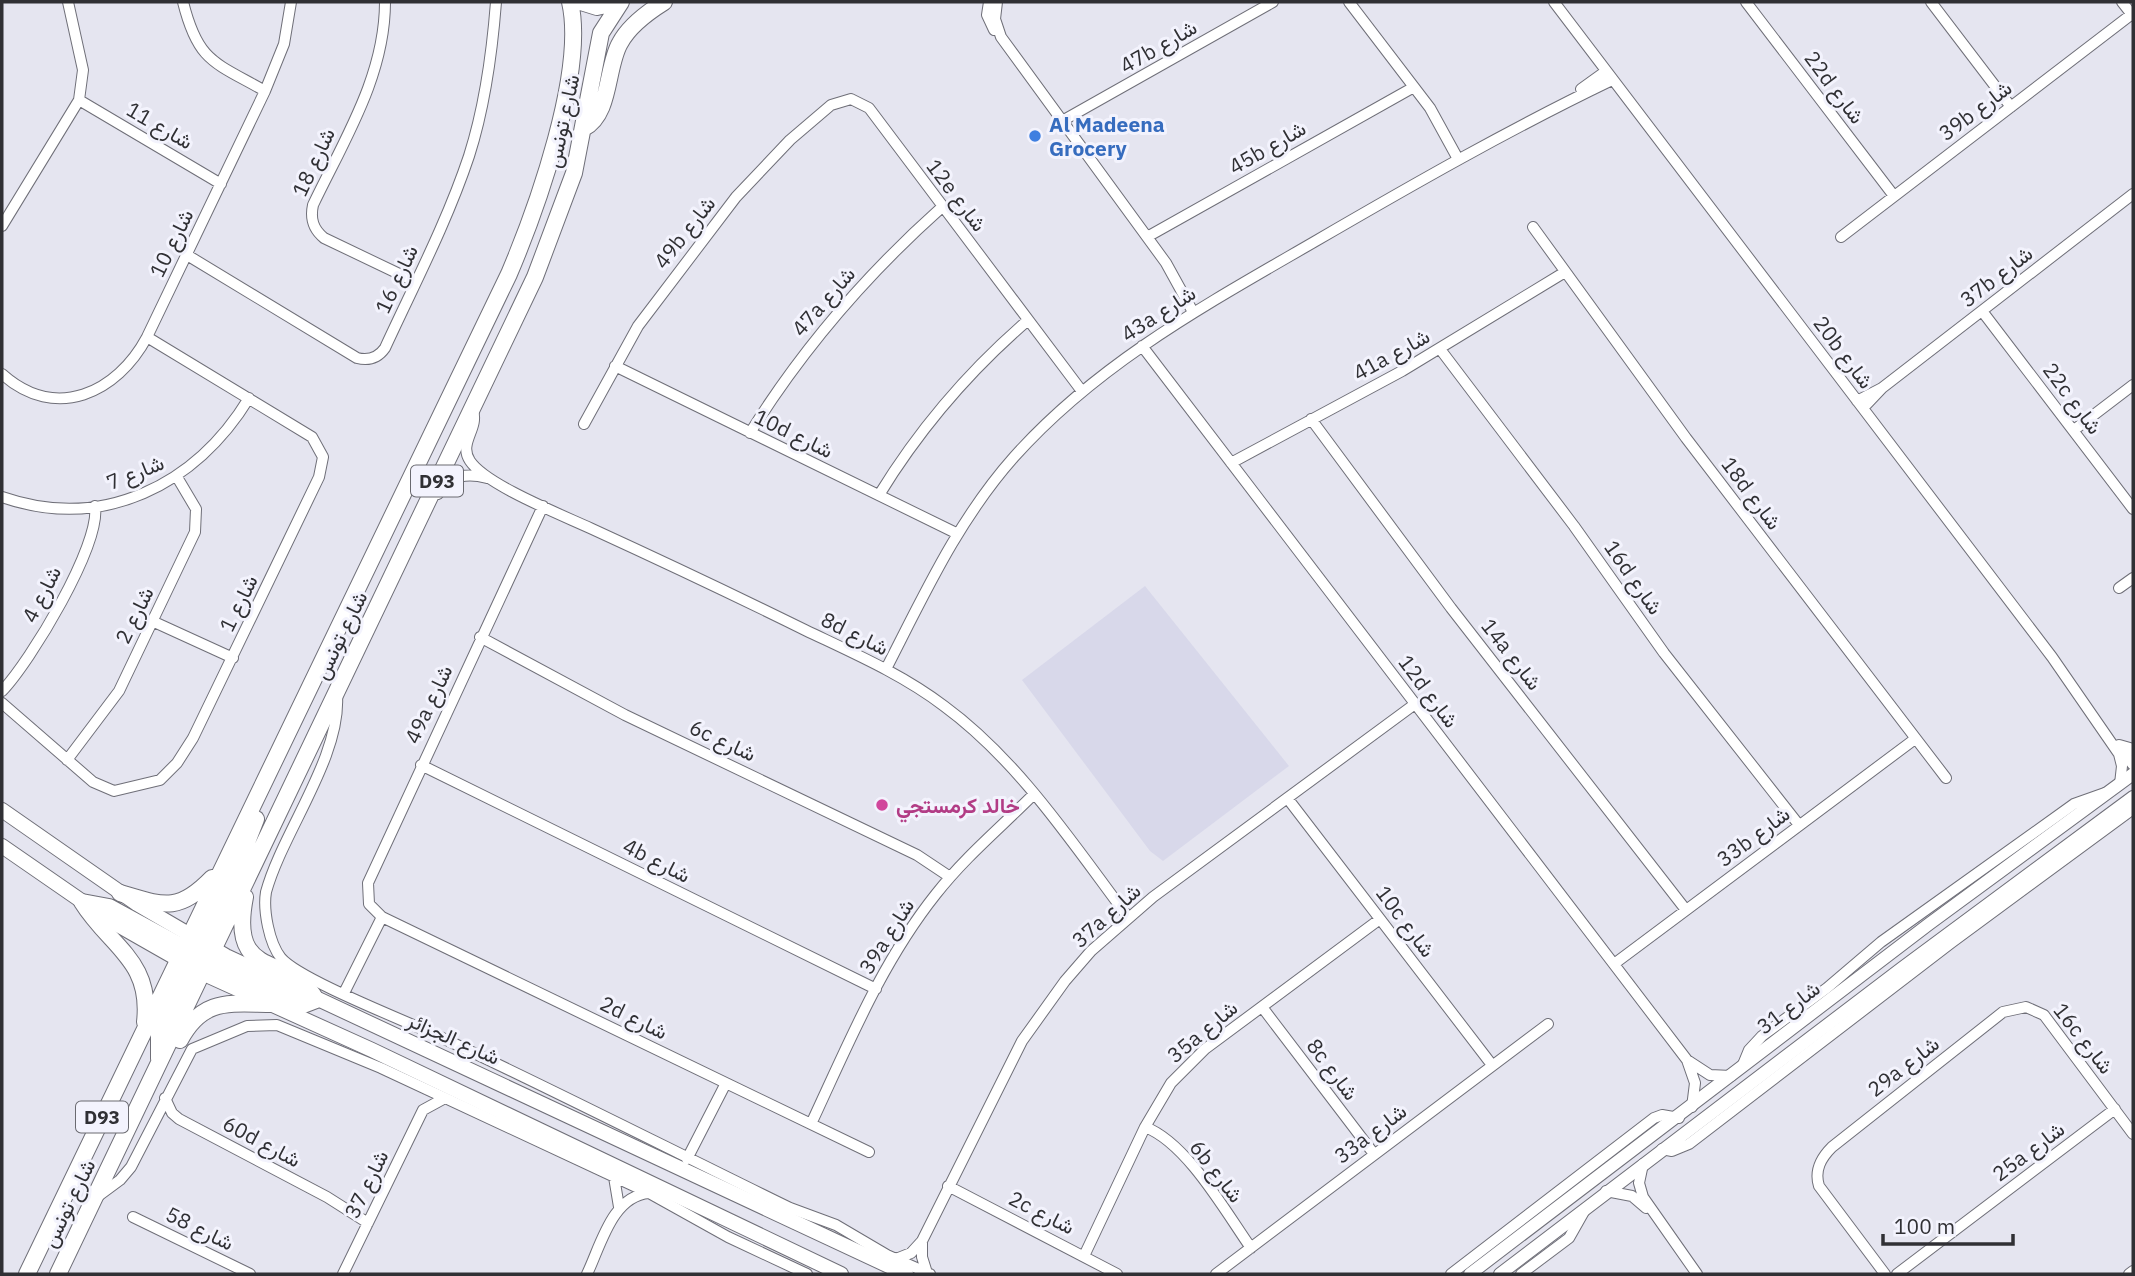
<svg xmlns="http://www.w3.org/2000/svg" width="2135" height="1276" viewBox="0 0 2135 1276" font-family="'IBM Plex Sans',Vazirmatn,sans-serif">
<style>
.built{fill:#d8d8ea}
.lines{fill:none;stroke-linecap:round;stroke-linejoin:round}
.minor-casing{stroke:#6f6f78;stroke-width:12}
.tertiary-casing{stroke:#6f6f78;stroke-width:14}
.secondary-casing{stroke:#6f6f78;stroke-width:16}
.primary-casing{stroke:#6f6f78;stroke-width:18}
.minor{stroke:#fff;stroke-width:10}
.tertiary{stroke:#fff;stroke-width:12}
.secondary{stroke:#fff;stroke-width:14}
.primary{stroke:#fff;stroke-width:16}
.shop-dot{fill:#3f7fe0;stroke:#f3f3fd;stroke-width:2.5}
.hotel-dot{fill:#d1479c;stroke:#f3f3fd;stroke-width:2.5}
.labels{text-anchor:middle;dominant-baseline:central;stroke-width:6;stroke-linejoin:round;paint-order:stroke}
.shield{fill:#f3f3fd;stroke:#6a6a70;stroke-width:2}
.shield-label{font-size:19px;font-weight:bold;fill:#303034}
.street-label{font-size:21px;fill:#303034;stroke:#f3f3fd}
.shop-label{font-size:21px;font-weight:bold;fill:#366cbe;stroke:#f3f3fd;text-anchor:start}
.hotel-label{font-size:21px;font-weight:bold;fill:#b23c85;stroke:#f3f3fd;text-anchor:start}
</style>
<rect width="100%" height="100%" fill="#e5e5f0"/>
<path class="built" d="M1145 586 1289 766 1163 861 1150 851 1022 680Z"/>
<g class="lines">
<g class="minor-casing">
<path id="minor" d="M183 2C198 62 214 62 265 91
M385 2C385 76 344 140 313 205 310 219 313 229 324 238L416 282
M989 2 987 15 994 30
M997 2 995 19 1001 37 1166 263 1193 312
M1349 2 1430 108 1458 159
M1554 2 2052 657 2119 754 2122 766 2120 784
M1746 2 1894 196
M1931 2 2011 107
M2122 2 2133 16
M1581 89 1606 71
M79 100 221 184
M1062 121 1273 2
M2 226 79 100 83 70 68 2
M1533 227 1686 438 1946 778
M1147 237 1414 87
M1841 237 2132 14
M187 255 357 358C369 361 378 358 385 348 414 285 447 222 469 156 485 106 492 54 496 2
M1982 311 2133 509
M1142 346 1687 1060 1695 1083 1692 1107
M1440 349 1574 526 1664 653 1799 825
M615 366 956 533
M2 374C56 422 117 393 147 337L265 91 284 44 291 2
M1857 401 1882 388
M1863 408 1882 388 2133 194
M473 411C479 429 458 443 470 461 486 485 562 515 590 528 662 561 734 595 805 630 853 653 902 674 944 706 1019 761 1073 844 1128 917
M1311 419 1451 608 1686 910
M584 424 638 326 736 197 790 140 831 105 851 99 869 108 1081 390
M2074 430 2133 385
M750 433C803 348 866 275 941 208
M1231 463 1402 371 1565 272
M438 494C449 474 468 473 487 478
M879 495C920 428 968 372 1027 321
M2 497C103 532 196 485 249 398
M543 506 368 883 369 904 382 917 869 1152
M2119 588 2133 578
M152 621 233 658
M480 637 625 715 917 855 950 877
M886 669C924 595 958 520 1014 457 1098 363 1207 304 1314 242 1412 185 1510 129 1612 80
M2 691C30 662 101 545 95 506
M337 696C341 757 282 833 266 892 263 910 269 943 281 958 300 980 406 1021 438 1036 556 1091 673 1151 790 1208L836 1225 887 1255 930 1274
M2 703 93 782 114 791 160 780 177 763 193 738 319 477 323 457 312 437 147 337
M2119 747 2133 765
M67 760 119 691 195 532 196 509 177 477
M421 765 876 989
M1288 799 1492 1065
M1614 964 1915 739
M344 993 382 917
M1262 1007 1374 1154
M1687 1060 1710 1075 1731 1076
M1742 1067 1749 1050 1762 1036 1827 988 1881 942 2074 804 2105 793
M165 1098 172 1113 179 1119 327 1197 368 1223
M811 1124C848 1045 881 963 936 894 965 857 1000 828 1033 795
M1145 1127C1187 1143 1225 1211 1251 1248
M1662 1149 1672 1151 1689 1144 1951 943 2133 809
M687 1159 726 1083
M1643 1164 1639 1183 1643 1197 1697 1274
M614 1177 619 1207
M948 1186 1117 1274
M1606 1191 1632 1196 1646 1208
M97 1197 120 1180 131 1167 192 1049 247 1026 277 1025 381 1068 649 1193 728 1237 807 1274
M133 1217 250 1274
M922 1241V1257L927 1273
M1084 1256 1145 1127 1171 1083 1205 1049 1380 919
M896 1259 911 1253 922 1241 1022 1041 1065 981 1091 951 1153 897 1415 704
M343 1274 423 1110 445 1098
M587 1274C601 1245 612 1196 649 1193
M1216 1274 1548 1024
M1451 1274 1654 1118 1662 1115 1679 1118
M1521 1274 1569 1238 1586 1208
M1885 1274 1819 1186C1814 1170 1821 1158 1832 1147L2003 1012 2026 1007 2044 1015 2133 1134
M1897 1274 2115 1109
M2129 1274 2133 1271"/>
</g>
<g class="tertiary-casing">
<path id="tertiary" d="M2119 746 2133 750
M1470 1274 1929 924 2133 774
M1500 1274 1902 968 2133 797"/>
</g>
<g class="secondary-casing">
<path id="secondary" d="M2 810 137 904 226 956 906 1274
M2 846 109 920 202 973 372 1050 841 1274"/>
</g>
<g class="primary-casing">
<path id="primary" d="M581 2 597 7 620 2
M584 128C611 114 606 67 620 43 629 26 648 12 664 2
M120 893C164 906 178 913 212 878
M82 902 109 907 221 968 291 1002 303 1005 316 1000C291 951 228 984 245 897
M82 902C110 947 152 960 145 1022
M180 1040C203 997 230 1004 273 1004
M159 1059V1034L240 860 256 819
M27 1274 509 274C537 208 586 71 570 2
M58 1274 535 277 574 173 601 33 621 2"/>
</g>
<use href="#minor" class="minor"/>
<use href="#tertiary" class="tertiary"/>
<use href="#secondary" class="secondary"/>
<use href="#primary" class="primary"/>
</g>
<circle class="shop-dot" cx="1035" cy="136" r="7"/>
<circle class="hotel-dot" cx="882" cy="805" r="7"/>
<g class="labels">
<g class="shield">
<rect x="411" y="465.5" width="52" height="31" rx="5"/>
<rect x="76" y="1101.5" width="52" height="31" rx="5"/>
</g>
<g class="shield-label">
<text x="437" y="481">D93</text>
<text x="102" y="1117">D93</text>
</g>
<g class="street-label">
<text transform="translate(1158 46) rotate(-30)">47b شارع</text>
<text transform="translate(1835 87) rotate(53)">22d شارع</text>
<text transform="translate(1975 110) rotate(-37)">39b شارع</text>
<text transform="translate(562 121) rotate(-78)">شارع تونس</text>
<text transform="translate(160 125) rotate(30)">شارع 11</text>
<text transform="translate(1267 147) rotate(-30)">45b شارع</text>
<text transform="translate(313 162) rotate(-65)">شارع 18</text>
<text transform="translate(957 195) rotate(53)">12e شارع</text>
<text transform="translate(684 232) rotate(-52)">49b شارع</text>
<text transform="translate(171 243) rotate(-64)">شارع 10</text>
<text transform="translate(1996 276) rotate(-38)">37b شارع</text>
<text transform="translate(396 279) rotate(-65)">شارع 16</text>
<text transform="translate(823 301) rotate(-49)">47a شارع</text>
<text transform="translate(1158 313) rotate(-33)">43a شارع</text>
<text transform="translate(1844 352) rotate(53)">20b شارع</text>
<text transform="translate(1391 354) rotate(-29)">41a شارع</text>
<text transform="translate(2073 398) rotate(53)">22c شارع</text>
<text transform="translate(794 433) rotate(26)">10d شارع</text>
<text transform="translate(135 472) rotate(-22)">شارع 7</text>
<text transform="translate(1752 493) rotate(53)">18d شارع</text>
<text transform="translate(1634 577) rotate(55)">16d شارع</text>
<text transform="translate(41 594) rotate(-63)">شارع 4</text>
<text transform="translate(238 603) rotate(-64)">شارع 1</text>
<text transform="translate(134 615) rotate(-64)">شارع 2</text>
<text transform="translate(855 633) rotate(26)">8d شارع</text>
<text transform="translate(340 635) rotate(-64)">شارع تونس</text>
<text transform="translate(1512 654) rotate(52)">14a شارع</text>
<text transform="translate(1429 691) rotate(53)">12d شارع</text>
<text transform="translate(428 704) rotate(-65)">49a شارع</text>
<text transform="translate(723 740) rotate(25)">6c شارع</text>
<text transform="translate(1753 836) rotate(-37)">33b شارع</text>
<text transform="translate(657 860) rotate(27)">4b شارع</text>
<text transform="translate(1106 915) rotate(-42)">37a شارع</text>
<text transform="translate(1406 921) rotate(53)">10c شارع</text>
<text transform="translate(886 936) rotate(-58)">39a شارع</text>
<text transform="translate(1788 1007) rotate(-37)">شارع 31</text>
<text transform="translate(634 1017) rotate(26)">2d شارع</text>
<text transform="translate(1202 1031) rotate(-40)">35a شارع</text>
<text transform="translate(454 1038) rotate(24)">شارع الجزائر</text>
<text transform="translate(2084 1038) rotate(52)">16c شارع</text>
<text transform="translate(1903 1066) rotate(-38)">29a شارع</text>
<text transform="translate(1333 1069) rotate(53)">8c شارع</text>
<text transform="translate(1370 1133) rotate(-37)">33a شارع</text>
<text transform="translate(262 1141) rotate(28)">60d شارع</text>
<text transform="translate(2028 1151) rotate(-37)">25a شارع</text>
<text transform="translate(1217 1171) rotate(52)">6b شارع</text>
<text transform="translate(366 1184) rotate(-64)">شارع 37</text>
<text transform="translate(68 1203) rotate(-64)">شارع تونس</text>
<text transform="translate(1042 1212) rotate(27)">2c شارع</text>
<text transform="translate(200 1228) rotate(26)">شارع 58</text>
</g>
<g class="shop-label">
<text x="1049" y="124">Al Madeena<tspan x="1049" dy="24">Grocery</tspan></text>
</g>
<g class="hotel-label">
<text x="896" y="805">خالد كرمستجي</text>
</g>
</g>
<rect width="2135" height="1276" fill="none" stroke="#303034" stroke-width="7"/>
<path d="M1883 1234v10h130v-10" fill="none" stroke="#303034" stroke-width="3.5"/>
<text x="1894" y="1234" font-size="21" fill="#303034" stroke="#f3f3fd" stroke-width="5" paint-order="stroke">100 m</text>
</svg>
